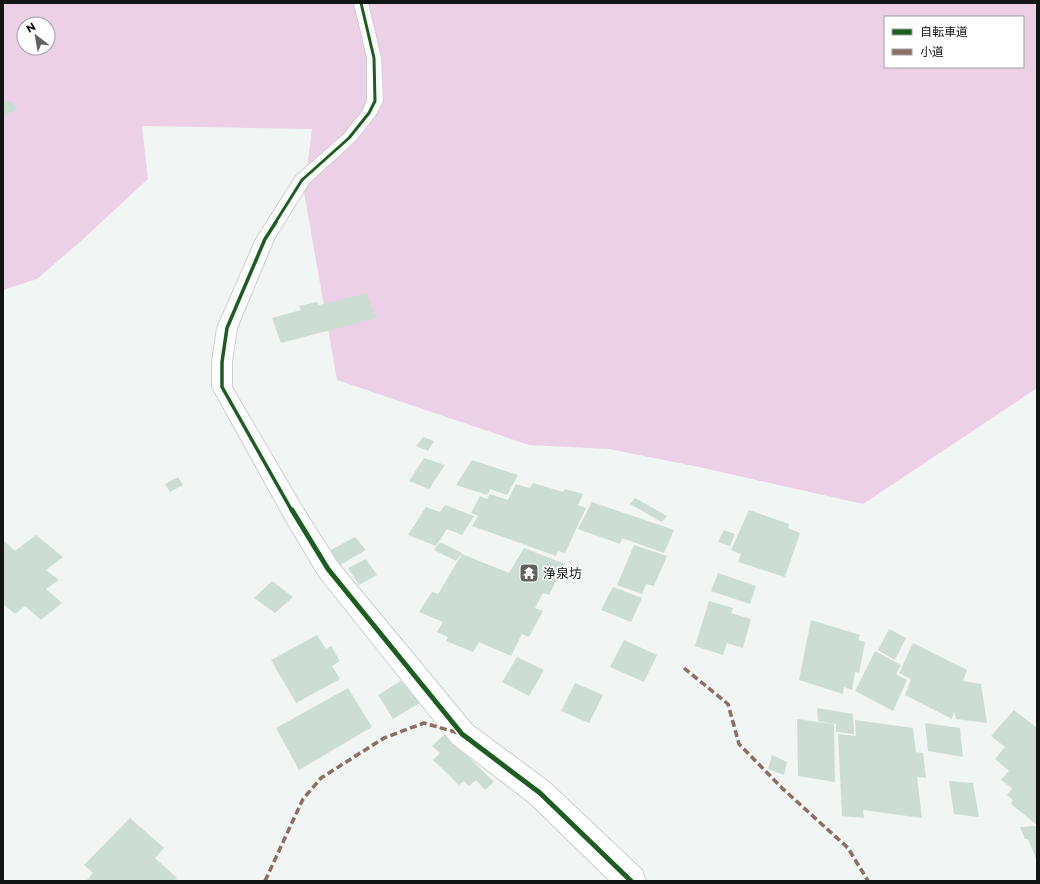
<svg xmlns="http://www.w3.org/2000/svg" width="1040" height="884" viewBox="0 0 1040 884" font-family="Montserrat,'Noto Sans JP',sans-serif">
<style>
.green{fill:#ecd0e6;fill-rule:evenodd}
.building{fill:#ccded4}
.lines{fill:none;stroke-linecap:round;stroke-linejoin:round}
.minor-casing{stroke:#cdd0cf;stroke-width:2}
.minor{fill:#fdfefd;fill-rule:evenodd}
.quiet{stroke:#8d6e63;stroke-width:3.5;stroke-dasharray:7 3.5;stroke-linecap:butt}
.cycleway-far2-casing{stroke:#fff;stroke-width:5}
.cycleway-far1-casing{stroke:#fff;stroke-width:6}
.cycleway-casing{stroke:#fff;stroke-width:8}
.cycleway-far2{stroke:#1b5e20;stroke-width:3}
.cycleway-far1{stroke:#1b5e20;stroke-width:3.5}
.cycleway{stroke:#1b5e20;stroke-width:5}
.labels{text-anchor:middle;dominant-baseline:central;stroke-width:3;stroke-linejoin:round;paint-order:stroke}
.poi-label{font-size:13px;fill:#121513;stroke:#fff;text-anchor:start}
</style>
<rect width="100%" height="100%" fill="#f1f5f3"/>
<path class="green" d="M3 3H1037V388L863 504 699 467 609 449 529 445 337 380 304 192 312 129 142 126 148 179 82 240 37 279 3 290ZM885 17H1023V67H885ZM24 24H48V48H24Z"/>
<path class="building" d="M11 101 18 110 5 114 6 117 3 118V103Z
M366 293 377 318 281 343 272 318 301 310 299 306 317 302 319 305Z
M423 437 434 441 428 451 416 446Z
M424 458 445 465 429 489 409 481Z
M472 460 518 475 507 495 490 489 487 495 456 485Z
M178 477 183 485 170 492 165 484Z
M533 483 563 492 565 489 583 494 578 505 586 508 565 553 558 551 556 556 472 526 478 516 471 513 480 496 487 499 490 494 508 500 516 484 530 488Z
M635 498 667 516 662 522 630 504Z
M592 502 674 530 664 553 622 538 620 544 578 529Z
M445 505 474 516 462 535 447 529 436 546 408 535 426 507 440 512Z
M749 510 789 524 788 528 800 533 785 577 738 562 741 554 731 550Z
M724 530 735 534 730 546 718 542Z
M36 535 63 557 46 570 59 580 46 589 62 603 41 620 25 606 15 614 3 604V540L15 551Z
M355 537 366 550 340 565 329 551Z
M440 542 462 553 456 561 434 550Z
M634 545 667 556 654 586 646 584 642 594 617 585Z
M524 548 565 564 549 595 543 593 535 608 543 611 529 637 522 634 511 656 479 642 473 652 446 641 448 637 437 632 443 622 419 612 432 592 438 594 462 554 509 573Z
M366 559 377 575 359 585 348 568Z
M718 573 756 586 750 604 711 591Z
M272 581 293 597 275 613 254 598Z
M613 587 642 598 631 622 601 610Z
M709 601 733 608 731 613 751 619 743 648 727 643 723 655 695 646Z
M811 620 860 635 858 640 865 642 859 673 855 672 852 690 844 687 843 694 799 680Z
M889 629 906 638 895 660 878 650Z
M317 635 326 649 331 646 340 661 332 666 340 679 296 703 271 660Z
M624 640 657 655 644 682 610 667Z
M913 643 967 670 963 681 981 684 987 723 956 719 954 711 952 719 905 695 911 679 899 673Z
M875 651 901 665 896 674 907 680 893 711 855 691Z
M517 657 544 670 529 696 502 682Z
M407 677 423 701 393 719 378 695Z
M575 683 603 695 589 723 561 711Z
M348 688 372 727 299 770 276 728Z
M817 708 853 714 854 734 836 732V724L818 721Z
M1014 710 1037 728V825L1011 804 1013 800 1007 795 1012 788 1001 780 1009 771 995 759 1005 747 991 736Z
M797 719 834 724 835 782 798 776Z
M855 720 913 728 916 752 923 753 926 778 917 777 922 818 863 810 864 818 842 816 838 734 856 736Z
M925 723 960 728 963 757 928 751Z
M445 734 494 782 485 790 476 780 469 786 464 781 459 785 433 760 440 753 432 746Z
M772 755 787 762 784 775 768 769Z
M949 781 973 783 979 817 954 814Z
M130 818 164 848 155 858 177 878 174 881H86L93 873 84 865Z
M1035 826 1037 830V861L1028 839H1025L1020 827Z"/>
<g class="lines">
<g class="minor-casing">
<path id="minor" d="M354 3H368L381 58 383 101 375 116 355 141 309 183 274 239 237 328 232 362V387L301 505 337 562 472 725 550 783 642 870 646 881H610L530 803 452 743 319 576 285 519 212 387V362L217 328 256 239 296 176 343 135 362 112 367 101V58Z"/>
</g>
<use href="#minor" class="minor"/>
<path class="quiet" d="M684 668 728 704 739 744 782 788 848 848 868 881
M265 881 303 799 321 778 384 738 424 723 462 734"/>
<g class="cycleway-far2-casing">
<path id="cycleway-far2" d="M275 223 302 180 349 138 369 113 375 101 374 58 361 3"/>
</g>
<g class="cycleway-far1-casing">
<path id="cycleway-far1" d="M276 222 265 239 227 328 222 362V387L292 511"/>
</g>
<g class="cycleway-casing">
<path id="cycleway" d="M292 510 328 569 462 734 540 793 631 881"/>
</g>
<use href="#cycleway-far2" class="cycleway-far2"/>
<use href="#cycleway-far1" class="cycleway-far1"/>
<use href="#cycleway" class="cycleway"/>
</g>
<defs>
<g id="temple-square" transform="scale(1)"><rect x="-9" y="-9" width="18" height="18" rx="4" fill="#606361" stroke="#fff"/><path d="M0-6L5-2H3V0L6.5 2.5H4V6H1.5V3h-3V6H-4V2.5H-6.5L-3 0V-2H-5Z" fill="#fff"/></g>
</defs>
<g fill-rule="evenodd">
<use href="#temple-square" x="529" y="573"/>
</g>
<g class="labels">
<g class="poi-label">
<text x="543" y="573">浄泉坊</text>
</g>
</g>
<rect width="1040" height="884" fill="none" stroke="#121513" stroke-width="8"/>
<rect x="884" y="16" width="140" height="52" fill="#ffffff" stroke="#a0a1a1"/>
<rect x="892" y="29" width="20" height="6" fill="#1b5e20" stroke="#a0a1a1"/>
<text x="920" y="36" font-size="12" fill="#121513">自転車道</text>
<rect x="892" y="49" width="20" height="6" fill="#8d6e63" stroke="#a0a1a1"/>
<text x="920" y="56" font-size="12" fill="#121513">小道</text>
<g transform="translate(36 36) rotate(329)"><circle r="19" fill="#ffffff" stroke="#a0a1a1"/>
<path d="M0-3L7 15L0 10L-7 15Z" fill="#606361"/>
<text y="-6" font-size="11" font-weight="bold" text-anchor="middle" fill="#121513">N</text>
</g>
</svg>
